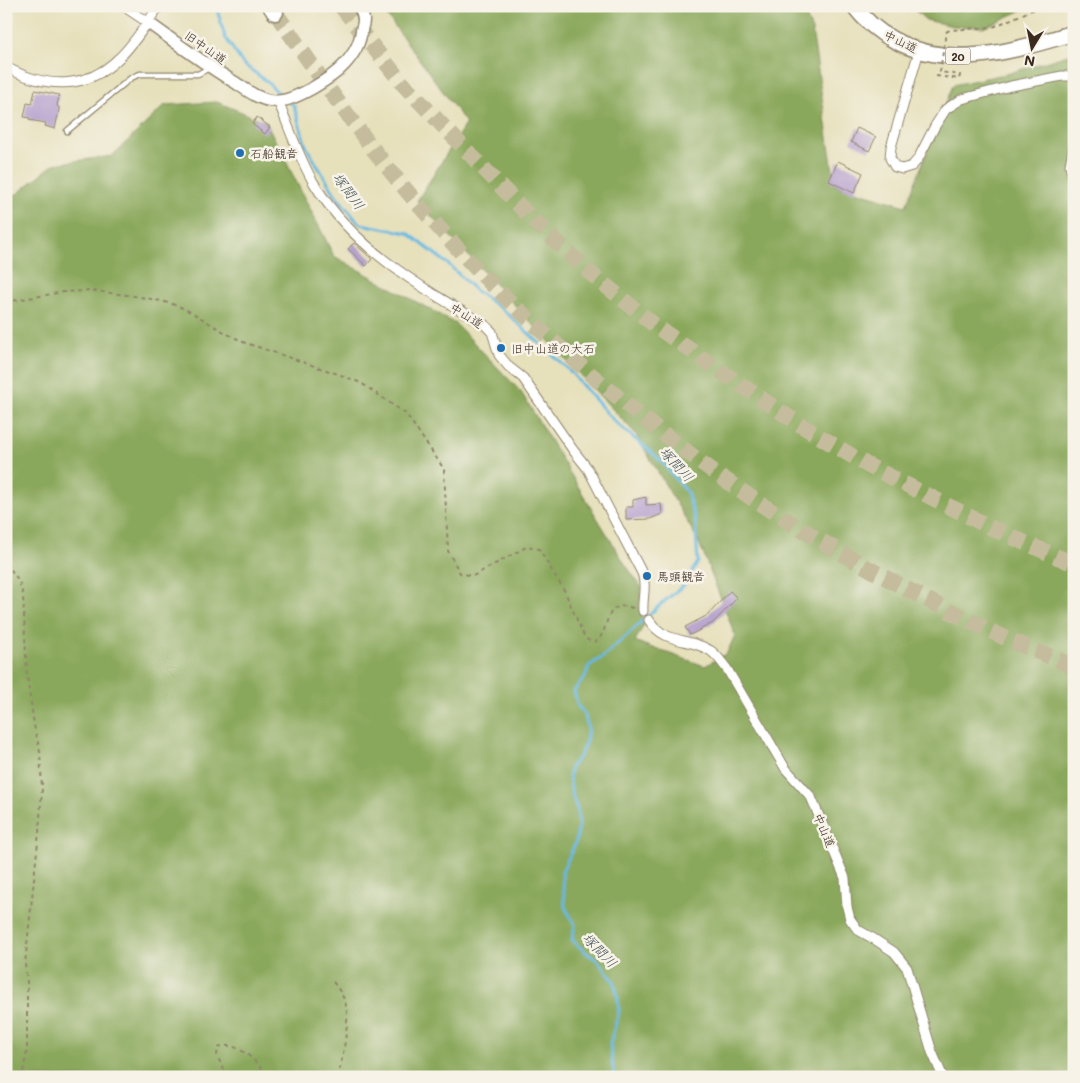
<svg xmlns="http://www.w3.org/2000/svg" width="1080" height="1083" viewBox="0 0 1080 1083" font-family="Mali,'Klee One',sans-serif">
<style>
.forest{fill:#8aa85b;stroke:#62693c}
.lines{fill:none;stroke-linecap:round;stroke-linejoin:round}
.stream{stroke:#66b9e2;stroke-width:3}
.building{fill:#b19acc}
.motorway-tunnel{stroke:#c4bc9c;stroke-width:16;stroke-dasharray:16 8;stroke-linecap:butt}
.service-casing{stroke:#90856c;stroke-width:7}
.minor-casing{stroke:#90856c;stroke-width:11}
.tertiary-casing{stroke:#90856c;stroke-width:14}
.trunk-casing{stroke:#90856c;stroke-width:18}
.motorway-casing{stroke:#90856c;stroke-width:19}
.path{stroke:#90856c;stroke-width:2;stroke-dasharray:4 4;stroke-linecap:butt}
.service{stroke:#fff;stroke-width:4.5}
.minor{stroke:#fff;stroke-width:9}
.tertiary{stroke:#fff;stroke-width:11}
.trunk{stroke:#fff;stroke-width:15}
.motorway{stroke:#fff;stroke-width:16}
.path-bridge{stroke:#90856c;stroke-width:2;stroke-dasharray:4 4;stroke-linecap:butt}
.poi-dot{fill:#1f6fb2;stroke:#f7f3e8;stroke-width:2}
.labels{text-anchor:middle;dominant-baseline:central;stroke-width:5;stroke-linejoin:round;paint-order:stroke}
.shield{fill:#f7f3e8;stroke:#73665b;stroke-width:1}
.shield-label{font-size:11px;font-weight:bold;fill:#3b2a1e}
.street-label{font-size:12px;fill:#3b2a1e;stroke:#f7f3e8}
.poi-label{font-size:12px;fill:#3b2a1e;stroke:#f7f3e8;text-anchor:start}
.water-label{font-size:14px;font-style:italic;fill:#485559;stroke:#f7f3e8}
</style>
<rect width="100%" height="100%" fill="#f7f3e8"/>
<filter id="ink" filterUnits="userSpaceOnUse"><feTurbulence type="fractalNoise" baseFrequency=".02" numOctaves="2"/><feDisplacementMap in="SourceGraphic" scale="10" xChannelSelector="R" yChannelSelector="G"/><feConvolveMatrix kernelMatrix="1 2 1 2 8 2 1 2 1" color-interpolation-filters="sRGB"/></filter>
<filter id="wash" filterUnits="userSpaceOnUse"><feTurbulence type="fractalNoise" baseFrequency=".0096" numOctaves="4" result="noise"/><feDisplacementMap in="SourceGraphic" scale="20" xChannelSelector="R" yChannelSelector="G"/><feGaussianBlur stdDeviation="1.12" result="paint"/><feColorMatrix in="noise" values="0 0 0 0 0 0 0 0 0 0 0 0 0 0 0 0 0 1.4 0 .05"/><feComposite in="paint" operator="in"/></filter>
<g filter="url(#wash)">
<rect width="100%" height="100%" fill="#e6e0bb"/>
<path class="forest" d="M380 6H801L812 30 835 185 906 206 953 85 1010 73 1074 53V1077H6V196L17 194 54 164 112 156 165 105 217 102 266 122 334 256 456 324 521 392 625 564 642 588 639 606 644 625 635 641 647 646 705 666 727 653 735 635 698 540 635 433 417 201 466 123Z
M910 6H1031L985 27 953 26 926 20Z"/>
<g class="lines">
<path class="stream" d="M216 6 225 37 243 64 265 80 283 97
M290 102 294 106 306 146 317 165 335 194 356 220 361 224 408 233 448 264 476 291 502 309 568 369 615 422 658 458 687 492 695 520 698 562 684 585 660 605 603 657 589 666 585 677 574 691 578 706 585 715 588 729 586 741 580 756 571 766 569 777 572 795 577 809 579 824 576 841 569 857 562 872 565 907 575 925 572 940 584 951 598 961 614 981 618 998 619 1012 610 1044 614 1077"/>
</g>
<g id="blocks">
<path class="building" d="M35 90 59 95 57 106 59 107V110L55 129 45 126 46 123 29 120 30 118 24 117 27 103 32 104Z
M257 117 270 127 265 134 252 124Z
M857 128 876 137 869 151 851 142Z
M838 161 863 173 854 193 829 181Z
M354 243 372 259 366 266 348 249Z
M646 497V505L661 504 662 514 650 519 626 520V507H633V500Z
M730 591 737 598 713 623 690 635 685 627 708 615Z"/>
</g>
</g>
<g filter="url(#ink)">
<use href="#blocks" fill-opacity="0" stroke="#90856c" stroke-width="1"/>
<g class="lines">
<path class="motorway-tunnel" d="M341 6 402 83 530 217 590 273 657 327 729 377 799 424 867 465 998 531 1074 564
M275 12C304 54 333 96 364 137 393 176 426 214 459 250 499 294 544 334 589 373 647 422 706 469 770 510 844 556 921 599 1001 636 1025 647 1050 656 1074 667"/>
<g class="service-casing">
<path id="service" d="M67 131 131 78 140 74H198L209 68"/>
</g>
<g class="minor-casing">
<path id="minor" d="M123 6 147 22
M919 51 891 147 890 158 895 167 902 169 912 166 918 159 935 126 946 109 962 99 1011 86 1062 76H1074
M6 67C44 88 86 91 119 58 135 43 146 24 159 6
M278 101C290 129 299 159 315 185 355 250 421 287 485 325L492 332 499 355 509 367 523 378 573 450 588 469 642 573C647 586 642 598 643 611
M1074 144 1070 165 1074 182
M649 620C665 645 690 637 711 651 718 656 722 663 727 669L785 768 811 797 845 878 847 907 850 919 858 930 874 939 894 952 907 968 932 1052 943 1077"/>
</g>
<g class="tertiary-casing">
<path id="tertiary" d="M147 22C177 43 205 65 236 83 248 91 262 102 277 101 295 101 332 78 344 65 354 54 360 44 362 28 363 25 364 20 363 17 363 14 360 10 359 6"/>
</g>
<g class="trunk-casing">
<path id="trunk" d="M854 6C864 19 877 31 892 39 951 72 1014 50 1074 33"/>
</g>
<g class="motorway-casing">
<path id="motorway" d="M271 6 275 12"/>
</g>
<path class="path" d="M946 32 950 30 993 27 1032 10 1054 6
M936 76 959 79 960 75 940 72
M6 302 63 292 85 291 87 290C116 294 147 296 175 305 193 311 209 324 226 333 231 336 237 338 243 342L341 375 361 383 406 414 444 469 448 551 460 573 473 576 528 546 539 549 565 592 585 638 590 641 595 642C596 642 601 637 601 636 610 620 607 600 633 608
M6 563 19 581 23 595 27 675 34 725 40 752 42 788 39 832 25 964 27 982V1051L22 1077
M333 982C339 989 344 997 346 1006 350 1023 342 1059 338 1077
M228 1077 219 1060 217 1055 218 1048C237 1038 258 1064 268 1077"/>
<use href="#service" class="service"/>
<use href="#minor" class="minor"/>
<use href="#tertiary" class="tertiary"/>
<use href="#trunk" class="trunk"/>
<use href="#motorway" class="motorway"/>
<path class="path-bridge" d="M940 72 946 32"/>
</g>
</g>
<g class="poi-dot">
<circle cx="240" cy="153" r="5"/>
<circle cx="501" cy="348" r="5"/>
<circle cx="647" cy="576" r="5"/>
</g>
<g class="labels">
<rect class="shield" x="945.5" y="47.5" width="25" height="17" rx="4"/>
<g class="shield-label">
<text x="958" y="56">20</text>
</g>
<g class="street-label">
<text transform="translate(901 41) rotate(26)">中山道</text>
<text transform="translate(206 47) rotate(35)">旧中山道</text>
<text transform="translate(467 315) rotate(32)">中山道</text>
<text transform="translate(825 830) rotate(67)">中山道</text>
</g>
<g class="poi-label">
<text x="250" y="153">石船観音</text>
<text x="511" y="348">旧中山道の大石</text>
<text x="657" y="576">馬頭観音</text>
</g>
<g class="water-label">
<text transform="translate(349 191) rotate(53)">塚間川</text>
<text transform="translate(677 464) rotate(47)">塚間川</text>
<text transform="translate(600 950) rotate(46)">塚間川</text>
</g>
</g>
<rect width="1080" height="1083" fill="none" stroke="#f7f3e8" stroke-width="25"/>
<g transform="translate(1032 48) rotate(190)" stroke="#f7f3e8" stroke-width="4" paint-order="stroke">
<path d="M0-4L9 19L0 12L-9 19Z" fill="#3b2a1e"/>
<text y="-8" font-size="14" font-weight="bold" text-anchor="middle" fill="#3b2a1e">N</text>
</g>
</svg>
